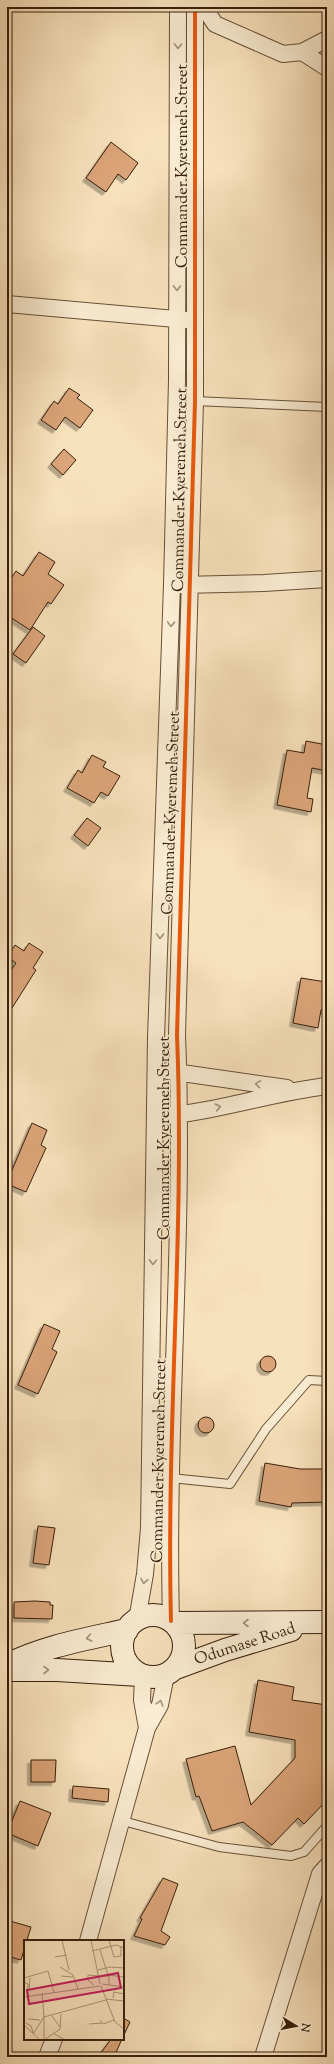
<svg xmlns="http://www.w3.org/2000/svg" width="334" height="2064" viewBox="0 0 334 2064" font-family="'Sorts Mill Goudy',serif">
<style>
.building{fill:#dba479;stroke:#361f0b;filter:url(#shadow)}
.lines{fill:none;stroke-linecap:round;stroke-linejoin:round}
.service-casing{stroke:#665037;stroke-width:10}
.minor-casing{stroke:#665037;stroke-width:18}
.secondary-casing{stroke:#361f0b;stroke-width:24}
.service{stroke:#faecd3;stroke-width:8}
.minor{stroke:#faecd3;stroke-width:16}
.secondary{stroke:#faecd3;stroke-width:22}
.cycleway-casing{stroke:#faecd3;stroke-width:6}
.cycleway{stroke:#e8590c;stroke-width:4}
.oneway{stroke:#a29079}
.labels{text-anchor:middle;dominant-baseline:central;stroke-width:3;stroke-linejoin:round;paint-order:stroke}
.street-label{font-size:16px;fill:#361f0b;stroke:#faecd3}
.inset-road{fill:none;stroke:#aa9475;stroke-width:1}
.view{fill:#c2185b;fill-opacity:0.15;stroke:#c2185b;stroke-width:2}
.inset-edge{fill:none;stroke:#361f0b;stroke-width:2}
</style>
<defs>
<filter id="shadow"><feDropShadow dx="-3.5" dy="3.5" stdDeviation="0" flood-color="#0004"/></filter>
</defs>
<rect width="100%" height="100%" fill="#f8e2bc"/>
<filter id="stains"><feTurbulence type="fractalNoise" baseFrequency=".005" numOctaves="4"/><feColorMatrix values="0 0 0 0 .2 0 0 0 0 .09 0 0 0 0 .02 0 0 0 .5 -.17"/></filter>
<radialGradient id="worn" r=".72"><stop offset=".6" stop-color="#630" stop-opacity="0"/><stop offset="1" stop-color="#630" stop-opacity=".3"/></radialGradient>
<path class="building" d="M111 142 138 163 126 180 118 174 106 192 86 178Z
M69 388 80 395 77 398 93 410 80 428 65 417 56 430 41 420 54 401 58 404Z
M64 449 76 460 63 475 51 464Z
M39 552 55 562 48 574 64 585 51 604 48 602 30 630 7 615V584L16 571 23 576Z
M33 627 45 636 26 663 13 654Z
M306 741 327 745V771L312 768 307 798 313 799 311 812 277 805 287 750 304 753Z
M92 755 106 762 103 767 120 776 108 796 101 792 94 803 67 788 78 770 82 773Z
M87 818 101 828 88 846 74 835Z
M29 943 43 952 33 968 36 970 7 1016V976L16 963 7 957 15 945 24 951Z
M301 978 326 982 323 998H327V1011L321 1010 318 1028 293 1023Z
M32 1123 47 1130 41 1145 46 1148 26 1192 7 1184V1182Z
M44 1324 60 1331 52 1349 57 1352 38 1394 18 1385Z
M260 1364a8 8 0 1 1 16 0a8 8 0 1 1-16 0Z
M198 1425a8 8 0 1 1 16 0a8 8 0 1 1-16 0Z
M265 1463 300 1469H324V1489H327V1502L292 1503 291 1507 259 1501Z
M38 1526 55 1528 49 1565 33 1563Z
M35 1601 50 1602V1605H53L52 1619 14 1618V1602Z
M258 1680 294 1687 292 1700 327 1705 324 1736 327 1749V1800L304 1824 298 1818 272 1845 243 1822 212 1831 199 1796 196 1797 186 1759 235 1746 251 1805 295 1758V1740L249 1732Z
M31 1760H56L55 1782H31Z
M73 1786 109 1789 108 1802 72 1798Z
M20 1801 51 1813 38 1846 7 1833Z
M163 1878 178 1884 161 1931 170 1937 165 1945 134 1936 142 1919 140 1918Z
M10 1921 31 1927 21 1960 7 1956V1929Z
M125 2019 130 2022 123 2037V2022Z
M111 2039H122L114 2057H98Z"/>
<g class="lines">
<g class="service-casing">
<path id="service" d="M195 401 327 407
M171 1478 230 1484 266 1429 309 1380 327 1381
M123 1821 219 1847 291 1856 304 1852 327 1826"/>
</g>
<g class="minor-casing">
<path id="minor" d="M204 7 215 24 283 54 302 52 327 39
M302 52 327 68
M7 304 187 320
M181 585 264 583 327 579
M168 1071 287 1088
M155 1117C213 1113 269 1093 327 1086
M137 1620 145 1574 149 1528 156 1038 172 585 177 380 178 7
M171 1621C166 1425 185 1230 177 1035L195 401V7
M143 1676 142 1700 147 1728
M88 1941 147 1728 160 1705 166 1675
M47 2057 54 2039
M263 2057 320 1874 327 1866"/>
</g>
<g class="secondary-casing">
<path id="secondary" d="M122 1646a31 31 0 1 1 62 0a31 31 0 1 1-62 0Z
M174 1623 327 1622
M7 1665C44 1646 87 1639 127 1630
M176 1668 225 1650 291 1630
M7 1670H57L140 1675"/>
</g>
<use href="#service" class="service"/>
<use href="#minor" class="minor"/>
<use href="#secondary" class="secondary"/>
<g class="cycleway-casing">
<path id="cycleway" d="M171 1621C166 1425 185 1230 177 1035L195 401V7"/>
</g>
<use href="#cycleway" class="cycleway"/>
</g>
<defs><path id="oneway-chevron" d="M-2-3.5L2.5 0L-2 3.5" fill="none" stroke-width="1.6" stroke-linecap="round" stroke-linejoin="round"/></defs>
<g class="oneway">
<use href="#oneway-chevron" transform="translate(178 46) rotate(90)"/>
<use href="#oneway-chevron" transform="translate(177 288) rotate(91)"/>
<use href="#oneway-chevron" transform="translate(171 624) rotate(92)"/>
<use href="#oneway-chevron" transform="translate(160 936) rotate(92)"/>
<use href="#oneway-chevron" transform="translate(258 1084) rotate(-171)"/>
<use href="#oneway-chevron" transform="translate(218 1107) rotate(-12)"/>
<use href="#oneway-chevron" transform="translate(153 1262) rotate(91)"/>
<use href="#oneway-chevron" transform="translate(144 1581) rotate(100)"/>
<use href="#oneway-chevron" transform="translate(246 1623) rotate(-180)"/>
<use href="#oneway-chevron" transform="translate(89 1638) rotate(169)"/>
<use href="#oneway-chevron" transform="translate(46 1670)"/>
<use href="#oneway-chevron" transform="translate(160 1703) rotate(-73)"/>
</g>
<g class="labels">
<g class="street-label">
<text transform="translate(183 166) rotate(-90)">Commander Kyeremeh Street</text>
<text transform="translate(181 490) rotate(-89)">Commander Kyeremeh Street</text>
<text transform="translate(172 813) rotate(-88)">Commander Kyeremeh Street</text>
<text transform="translate(165 1138) rotate(-90)">Commander Kyeremeh Street</text>
<text transform="translate(160 1461) rotate(-89)">Commander Kyeremeh Street</text>
<text transform="translate(245 1645) rotate(-18)">Odumase Road</text>
</g>
</g>
<g transform="translate(24 1940)">
<rect width="100" height="100" fill="#f8e2bc"/>
<path class="inset-road" d="M38 0 45 30M67 0 76 44M85 0 90 17 97 16V6M76 10 84 35 100 37M68 11 92 5 100 8M31 17 43 15M36 27 49 35 54 49M74 30 86 27 100 28M37 36 49 37M79 36H85V45M0 38 24 31 30 52M0 42 4 44V56M78 44 100 47M70 45 64 40V35L74 36M77 46 91 82 100 89M5 51 6 38M0 57 76 46M89 58 90 52 100 54M82 59 100 61M28 76 36 87M4 79 16 80M76 80 79 84 90 80M2 83 7 86 9 93M65 84 78 83M0 85 16 100M29 93 41 100M9 94 20 77 18 53M20 100V77L82 60M20 100 36 89 37 74"/>
<path class="view" d="M94 33 97 48 5 64 3 50Z"/>
<rect width="100" height="100" class="inset-edge"/>
</g>
<rect width="334" height="2064" fill="none" stroke="#f8e2bc" stroke-width="24"/>
<rect x="8" y="8" width="318" height="2048" fill="none" stroke="#361f0b" stroke-width="2"/>
<rect x="12" y="12" width="310" height="2040" fill="none" stroke="#361f0b"/>
<g transform="translate(296 2026) rotate(100)" stroke="#faecd3" stroke-width="3" paint-order="stroke">
<path d="M0-3L7 15L0 10L-7 15Z" fill="#361f0b"/>
<text y="-6" font-size="11" font-weight="bold" text-anchor="middle" fill="#361f0b">N</text>
</g>
<rect width="100%" height="100%" filter="url(#stains)"/>
<rect width="100%" height="100%" fill="url(#worn)"/>
</svg>
